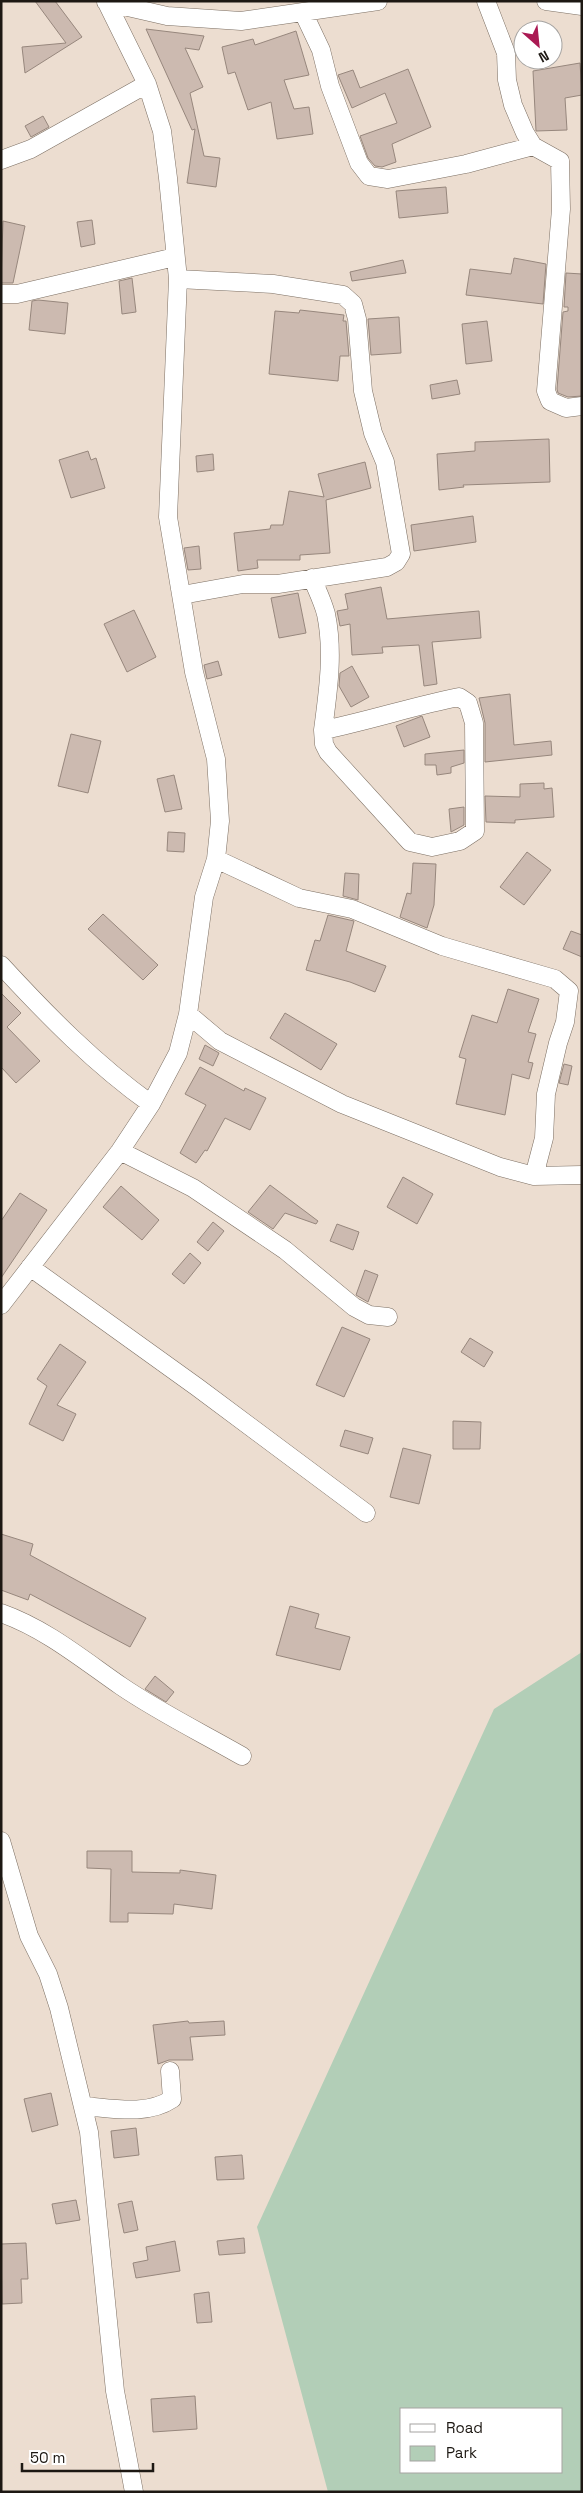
<svg xmlns="http://www.w3.org/2000/svg" width="583" height="2493" viewBox="0 0 583 2493" font-family="'Space Grotesk',sans-serif">
<style>
.green{fill:#b2ceb7;fill-rule:evenodd}
.building{fill:#ccbab0;stroke:#97877d}
.lines{fill:none;stroke-linecap:round;stroke-linejoin:round}
.minor-casing{stroke:#7c6f63;stroke-width:19}
.minor{stroke:#fff;stroke-width:18}
</style>
<rect width="100%" height="100%" fill="#ecddd0"/>
<path class="green" d="M582 1652V2492H328L257 2227 494 1709ZM402 2409H562V2472H402Z"/>
<path class="building" d="M35 1H55L82 37 25 73 22 47 66 43Z
M146 29 204 36 199 50 185 48 203 87 190 93 204 156 220 158 216 187 187 183 195 129 192 130Z
M296 31 309 75 284 80 294 109 309 107 313 134 277 139 271 102 248 110 235 72 228 74 222 47 253 39 255 45Z
M580 63 582 95 565 98 567 130 536 131 533 71Z
M408 69 431 127 392 144 396 162 382 167 375 166 368 158 360 136 397 123 385 93 352 108 338 75 353 70 360 88Z
M43 116 49 127 31 137 25 126Z
M446 187 448 213 399 218 396 191Z
M92 220 95 244 81 247 77 222Z
M3 221 25 226 13 283H1Z
M514 258 546 264 543 304 466 295 470 269 511 274Z
M403 260 406 273 352 281 350 272Z
M566 273 582 274V396L568 397 558 393 557 389 563 312 568 311V307H564Z
M132 278 136 312 122 314 119 281Z
M38 300 68 303 65 334 29 330 32 301Z
M300 310 344 315 343 321H346L349 356H340L338 381 269 374 275 311 299 313Z
M399 317 401 353 371 355 368 319Z
M487 321 492 361 466 364 462 324Z
M457 380 460 394 432 399 430 385Z
M549 439 550 482 463 485 464 487 439 490 437 454 475 451V442Z
M88 451 91 460 96 458 105 488 71 498 59 460Z
M213 454 214 470 197 472 196 456Z
M365 462 371 488 326 500 330 553 300 555V560H257L258 568 238 571 234 533 270 529 271 525H283L289 491 324 497 318 474Z
M473 516 476 542 414 551 411 525Z
M199 546 201 569 188 570 184 548Z
M381 587 387 619 479 611 481 638 432 642 437 684 424 686 419 645 382 647 383 653 352 655 350 624 340 626 337 611 348 609 345 594Z
M298 593 306 633 279 638 271 598Z
M134 610 156 657 127 672 104 624Z
M218 661 222 675 207 679 204 665Z
M352 666 369 697 351 707 339 686 340 673Z
M510 694 514 745 551 741 552 755 485 762V723L479 698Z
M422 716 430 737 404 747 396 726Z
M71 734 101 741 88 793 58 786Z
M464 750V763L451 767V773L437 775 436 765H425V754Z
M174 775 182 809 165 812 157 779Z
M544 783V789L552 788 554 817 515 820V823L486 822 485 796 520 797V784Z
M464 807V825L451 832 449 809Z
M168 832 185 833 184 852 167 851Z
M527 852 551 870 524 905 500 887Z
M413 863 436 864 434 905 427 928 400 917 407 893 411 894Z
M345 873 359 874 358 900 343 896Z
M103 914 158 965 143 980 88 929Z
M328 915 354 921 346 951 386 966 375 992 350 982 306 970 315 940 320 941Z
M571 931 582 935V957L563 949Z
M508 989 539 999 528 1032 536 1034 528 1062 533 1063 529 1079 512 1074 505 1115 456 1104 466 1059 459 1057 472 1015 497 1023Z
M1 993 21 1013 7 1027 40 1061 16 1083 1 1067Z
M285 1013 337 1044 321 1070 270 1038Z
M205 1045 219 1053 213 1066 199 1059Z
M564 1064 572 1066 568 1085 559 1083Z
M200 1067 244 1091 245 1088 266 1098 250 1130 225 1118 207 1151 205 1150 196 1163 180 1153 206 1105 185 1094Z
M403 1177 433 1194 417 1224 387 1207Z
M270 1185 318 1221 316 1224 285 1213 273 1229 248 1212Z
M121 1186 159 1220 142 1240 103 1207Z
M20 1193 47 1210 1 1278V1221Z
M213 1222 224 1231 208 1251 197 1242Z
M337 1224 359 1232 353 1250 330 1241Z
M190 1253 201 1263 184 1284 172 1274Z
M365 1270 378 1275 368 1302 356 1295Z
M342 1327 370 1339 344 1397 316 1385Z
M470 1338 493 1352 484 1367 461 1352Z
M60 1344 86 1362 57 1405 76 1414 63 1441 29 1424 47 1386 37 1379Z
M453 1421 481 1422 480 1449H453Z
M345 1430 373 1438 368 1454 340 1446Z
M403 1448 431 1455 419 1504 390 1497Z
M1 1534 33 1544 30 1555 146 1618 130 1647 30 1594 28 1600 1 1590Z
M290 1606 319 1614 315 1628 350 1637 340 1670 276 1655Z
M155 1676 174 1692 166 1702 145 1689Z
M87 1851H132V1872L180 1873V1870L216 1875 212 1909 174 1904 173 1914 128 1913V1922H110L111 1869 87 1868Z
M188 2021 189 2023 224 2021 225 2035 190 2037 193 2060H169L158 2064 153 2025Z
M51 2093 58 2125 32 2132 24 2099Z
M136 2128 139 2155 114 2158 111 2131Z
M242 2155 244 2179 217 2180 215 2157Z
M76 2200 80 2220 56 2224 52 2204Z
M132 2201 138 2230 124 2233 118 2204Z
M244 2238 245 2253 219 2255 217 2241Z
M175 2241 180 2271 136 2278 133 2263 148 2260 146 2247Z
M26 2243 28 2279H21L22 2303 2 2304 1 2244Z
M209 2292 212 2322 197 2323 194 2294Z
M195 2396 197 2429 153 2432 151 2399Z"/>
<g class="lines">
<g class="minor-casing">
<path id="minor" d="M486 1 506 53 507 80 513 105 525 133 533 146 560 161 561 209 546 391 550 401 566 408 582 406
M546 1 582 6
M106 2 167 16 241 21 378 1
M303 12 321 50 330 86 359 163 369 176 388 179 466 164 533 146
M1 160 31 149 147 84
M178 279 273 284 343 295 353 304 357 319 363 391 373 433 385 462 401 554 396 562 387 567 278 584H243L182 595
M1 294H17L175 257
M312 578C317 590 323 602 326 614 334 652 328 692 323 730 369 721 413 706 459 697L468 703 474 723 475 831 460 841 432 847 410 842 328 752 324 744 323 730
M216 859 299 898 352 909 442 946 555 979 569 991 565 1022 558 1043 546 1094 544 1138 534 1176
M1 965C48 1016 95 1064 151 1104
M188 1014 220 1041 342 1104 500 1167 534 1176 582 1175
M120 1151 193 1188 285 1250 354 1307 369 1315 388 1317
M30 1267 197 1387 366 1513
M1 1305 120 1151 151 1104 178 1053 188 1014 204 897 216 859 220 821 216 759 194 672 168 517 178 279 168 178 162 131 147 84 106 1
M1 1613C46 1629 82 1659 121 1686 159 1712 202 1733 242 1756
M1 1841 29 1936 48 1974 59 2008 89 2132 115 2391 134 2492
M83 2106C111 2108 147 2116 172 2099L170 2071"/>
</g>
<use href="#minor" class="minor"/>
</g>
<rect width="583" height="2493" fill="none" stroke="#1d1813" stroke-width="5"/>
<rect x="400" y="2408" width="162" height="65" fill="#ffffff" stroke="#a5a3a1"/>
<rect x="410" y="2424" width="25" height="8" fill="#ffffff" stroke="#a5a3a1"/>
<text x="446" y="2433" font-size="15" fill="#1d1813">Road</text>
<rect x="410" y="2446" width="25" height="15" fill="#b2ceb7" stroke="#a5a3a1"/>
<text x="446" y="2458" font-size="15" fill="#1d1813">Park</text>
<g transform="translate(538 45) rotate(153)"><circle r="24" fill="#ffffff" stroke="#a5a3a1"/>
<path d="M0-4L9 19L0 12L-9 19Z" fill="#aa1953"/>
<text y="-8" font-size="14" font-weight="bold" text-anchor="middle" fill="#1d1813">N</text>
</g>
<path d="M22 2463v8h131v-8" fill="none" stroke="#1d1813" stroke-width="2.5"/>
<text x="30" y="2463" font-size="15" fill="#1d1813" stroke="#ffffff" stroke-width="4" paint-order="stroke">50 m</text>
</svg>
